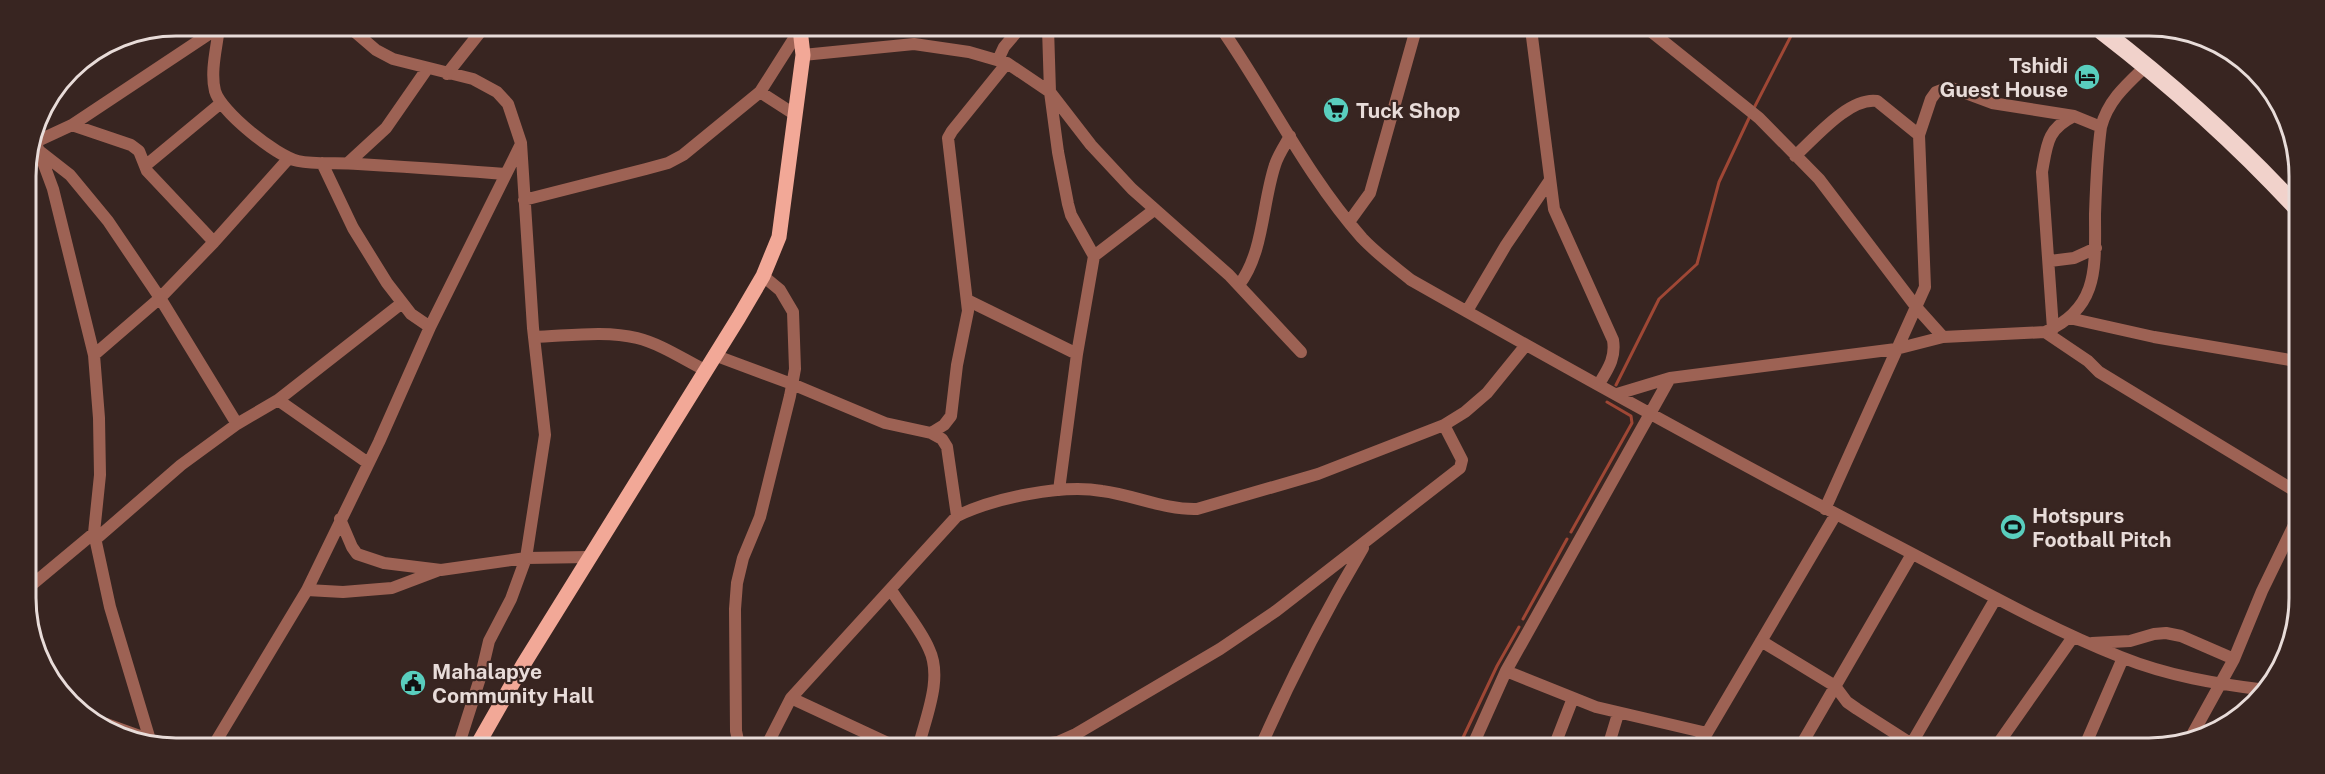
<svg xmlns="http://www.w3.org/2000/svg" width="2325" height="774" viewBox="0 0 2325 774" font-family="'Public Sans',sans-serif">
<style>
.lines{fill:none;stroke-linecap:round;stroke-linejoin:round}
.stream{stroke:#9f4735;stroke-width:3}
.minor{stroke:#9d6254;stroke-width:12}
.major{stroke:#f2a897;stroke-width:15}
.highway{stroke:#f1d2cb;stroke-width:18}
.labels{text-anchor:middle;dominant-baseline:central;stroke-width:4.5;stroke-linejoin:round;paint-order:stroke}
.poi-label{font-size:21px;font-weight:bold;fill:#e8dcd9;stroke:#382521;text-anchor:start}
.rim{fill:none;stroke:#e8dcd9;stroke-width:3}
</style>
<rect width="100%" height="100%" fill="#382521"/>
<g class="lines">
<path class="stream" d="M1754 108 1794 30
M1616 385 1659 299 1697 264 1719 182 1750 116
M1571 532 1632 423 1631 416 1607 402
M1523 619 1567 539
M1459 746 1497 666 1519 627"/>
<path class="minor" d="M348 26 376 50 393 59 473 79 497 92 508 104 521 143 533 328 545 435 526 558 511 599 489 641 481 675 459 744
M559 26 569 27
M219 27C217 47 210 71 215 91 221 112 276 156 298 161 317 165 338 162 358 164 407 167 456 170 505 174
M1048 28 1050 92 1058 152 1068 204 1071 215 1094 256 1077 354 1059 490
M1221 28C1269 97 1306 175 1362 238 1377 254 1395 267 1411 280 1568 369 1726 457 1886 540 1964 580 2040 625 2121 657 2168 676 2217 684 2266 690
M1531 29 1554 209 1613 340C1616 358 1608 369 1599 384
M1648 29 1759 118 1819 179 1917 308 1943 337
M803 55 914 44 969 52 1007 63 1050 92 1091 145 1132 189 1229 275 1301 352
M998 60 1004 47 1020 28
M447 74 485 26
M760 92 794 114
M72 125 131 145 139 151 147 171 214 242
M33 135 53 189 94 355 99 418 100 475 94 533 110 607 150 740
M31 144 72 125 221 26
M38 150 70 175 108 221 160 298 237 424
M1795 156C1815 138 1849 97 1877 101L1919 135
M322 163 353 228 387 283 411 314 430 327
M348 163 386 128 427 69
M145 166 221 103
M524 200 646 169 668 163 683 155 760 92 800 29
M1349 222 1370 193 1416 29
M1094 256 1154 210
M2050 261 2074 258 2096 248
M1239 285C1264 252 1262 204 1275 165 1278 155 1285 145 1290 136
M967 300 1077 354
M1467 311 1506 245 1550 180
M2069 318 2154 337 2296 361
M2053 329 2042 172C2047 144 2047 129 2074 116
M2045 332C2100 308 2095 266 2095 214 2096 185 2097 156 2101 127 2108 100 2127 84 2147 65
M534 337C567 336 605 330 637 338 661 344 683 359 705 370
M94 355 160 298 214 242 289 158
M714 355 792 384 885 423 931 433 942 439 947 447 957 516
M1617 394 1670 378 1896 349 1943 337 2045 332 2088 361 2099 372 2295 491
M278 400 368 463
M931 433 944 425 951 416 957 365 968 311 948 138 952 131 1007 63
M1825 509 1925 287 1919 135 1931 99 1936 92 1949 87 1992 103 2074 116 2101 127
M340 519 352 547 357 554 384 563 441 570 526 558 590 557
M96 539 181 465 237 424 278 400 402 303
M28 588 94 533
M307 590 343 592 392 588 437 571
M891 590C903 609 920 628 929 649 943 678 926 716 919 745
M1761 641 1835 686 1847 702 1857 709 1918 748
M2092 643 2130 641 2154 634 2166 633 2181 636 2234 659
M1506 671 1596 707 1707 733
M791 698 892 745
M106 724 159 743
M2192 735 2234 659 2262 591 2295 523
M215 743 307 590 379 442 430 327 521 144
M739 745 736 731 735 609 737 583 743 558 760 517 790 396 795 369 793 312 780 290 763 276
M767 745 791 698 957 516C994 498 1062 484 1102 491 1134 495 1165 510 1197 509L1318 474 1444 425 1465 412 1487 393 1526 345
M1038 745 1058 742 1076 734 1220 649 1276 611 1460 468 1462 460 1444 425
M1261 746C1291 678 1325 612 1363 548
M1472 747 1506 671 1670 378
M1554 747 1573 698
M1608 747 1618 714
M1694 747 1707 733 1836 514
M1800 747 1912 554
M1909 748 1996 598
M1995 748 2073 637
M2084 748 2123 658"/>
<path class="major" d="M478 744 523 665 739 317 763 276 779 237 803 55 800 29 802 27"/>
<path class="highway" d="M2102 31C2172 85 2236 142 2296 207"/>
</g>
<defs>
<g id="hotel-disc" transform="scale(1.35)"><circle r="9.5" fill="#59cebe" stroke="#382521"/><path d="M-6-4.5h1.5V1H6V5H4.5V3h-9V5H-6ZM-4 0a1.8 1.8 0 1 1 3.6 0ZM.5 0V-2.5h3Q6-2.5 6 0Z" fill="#111"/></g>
<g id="supermarket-disc" transform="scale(1.35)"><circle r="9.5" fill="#59cebe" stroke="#382521"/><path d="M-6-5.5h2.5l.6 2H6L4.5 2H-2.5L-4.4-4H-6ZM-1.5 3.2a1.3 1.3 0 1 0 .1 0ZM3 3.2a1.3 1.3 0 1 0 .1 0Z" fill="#111"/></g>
<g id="stadium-disc" transform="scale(1.35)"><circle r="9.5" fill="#59cebe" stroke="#382521"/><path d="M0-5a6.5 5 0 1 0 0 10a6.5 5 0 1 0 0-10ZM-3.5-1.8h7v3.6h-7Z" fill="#111"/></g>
<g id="civic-disc" transform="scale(1.35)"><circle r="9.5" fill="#59cebe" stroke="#382521"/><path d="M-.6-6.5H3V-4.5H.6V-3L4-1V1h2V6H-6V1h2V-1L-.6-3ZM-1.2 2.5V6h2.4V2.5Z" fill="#111"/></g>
</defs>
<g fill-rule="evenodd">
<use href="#hotel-disc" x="2087" y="77"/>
<use href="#supermarket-disc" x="1336" y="110"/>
<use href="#stadium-disc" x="2013" y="527"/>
<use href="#civic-disc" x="413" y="683"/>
</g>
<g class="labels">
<g class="poi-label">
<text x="2068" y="65" text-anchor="end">Tshidi<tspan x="2068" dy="24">Guest House</tspan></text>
<text x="1356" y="110">Tuck Shop</text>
<text x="2032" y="515">Hotspurs<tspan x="2032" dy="24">Football Pitch</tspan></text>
<text x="432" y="671">Mahalapye<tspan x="432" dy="24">Community Hall</tspan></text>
</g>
</g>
<path d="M0 0H2325V774H0ZM176 36H2149A140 140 0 0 1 2289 176V598A140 140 0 0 1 2149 738H176A140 140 0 0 1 36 598V176A140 140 0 0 1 176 36Z" fill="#382521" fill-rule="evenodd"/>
<path class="rim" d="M176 36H2149A140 140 0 0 1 2289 176V598A140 140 0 0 1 2149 738H176A140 140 0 0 1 36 598V176A140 140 0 0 1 176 36Z"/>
</svg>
